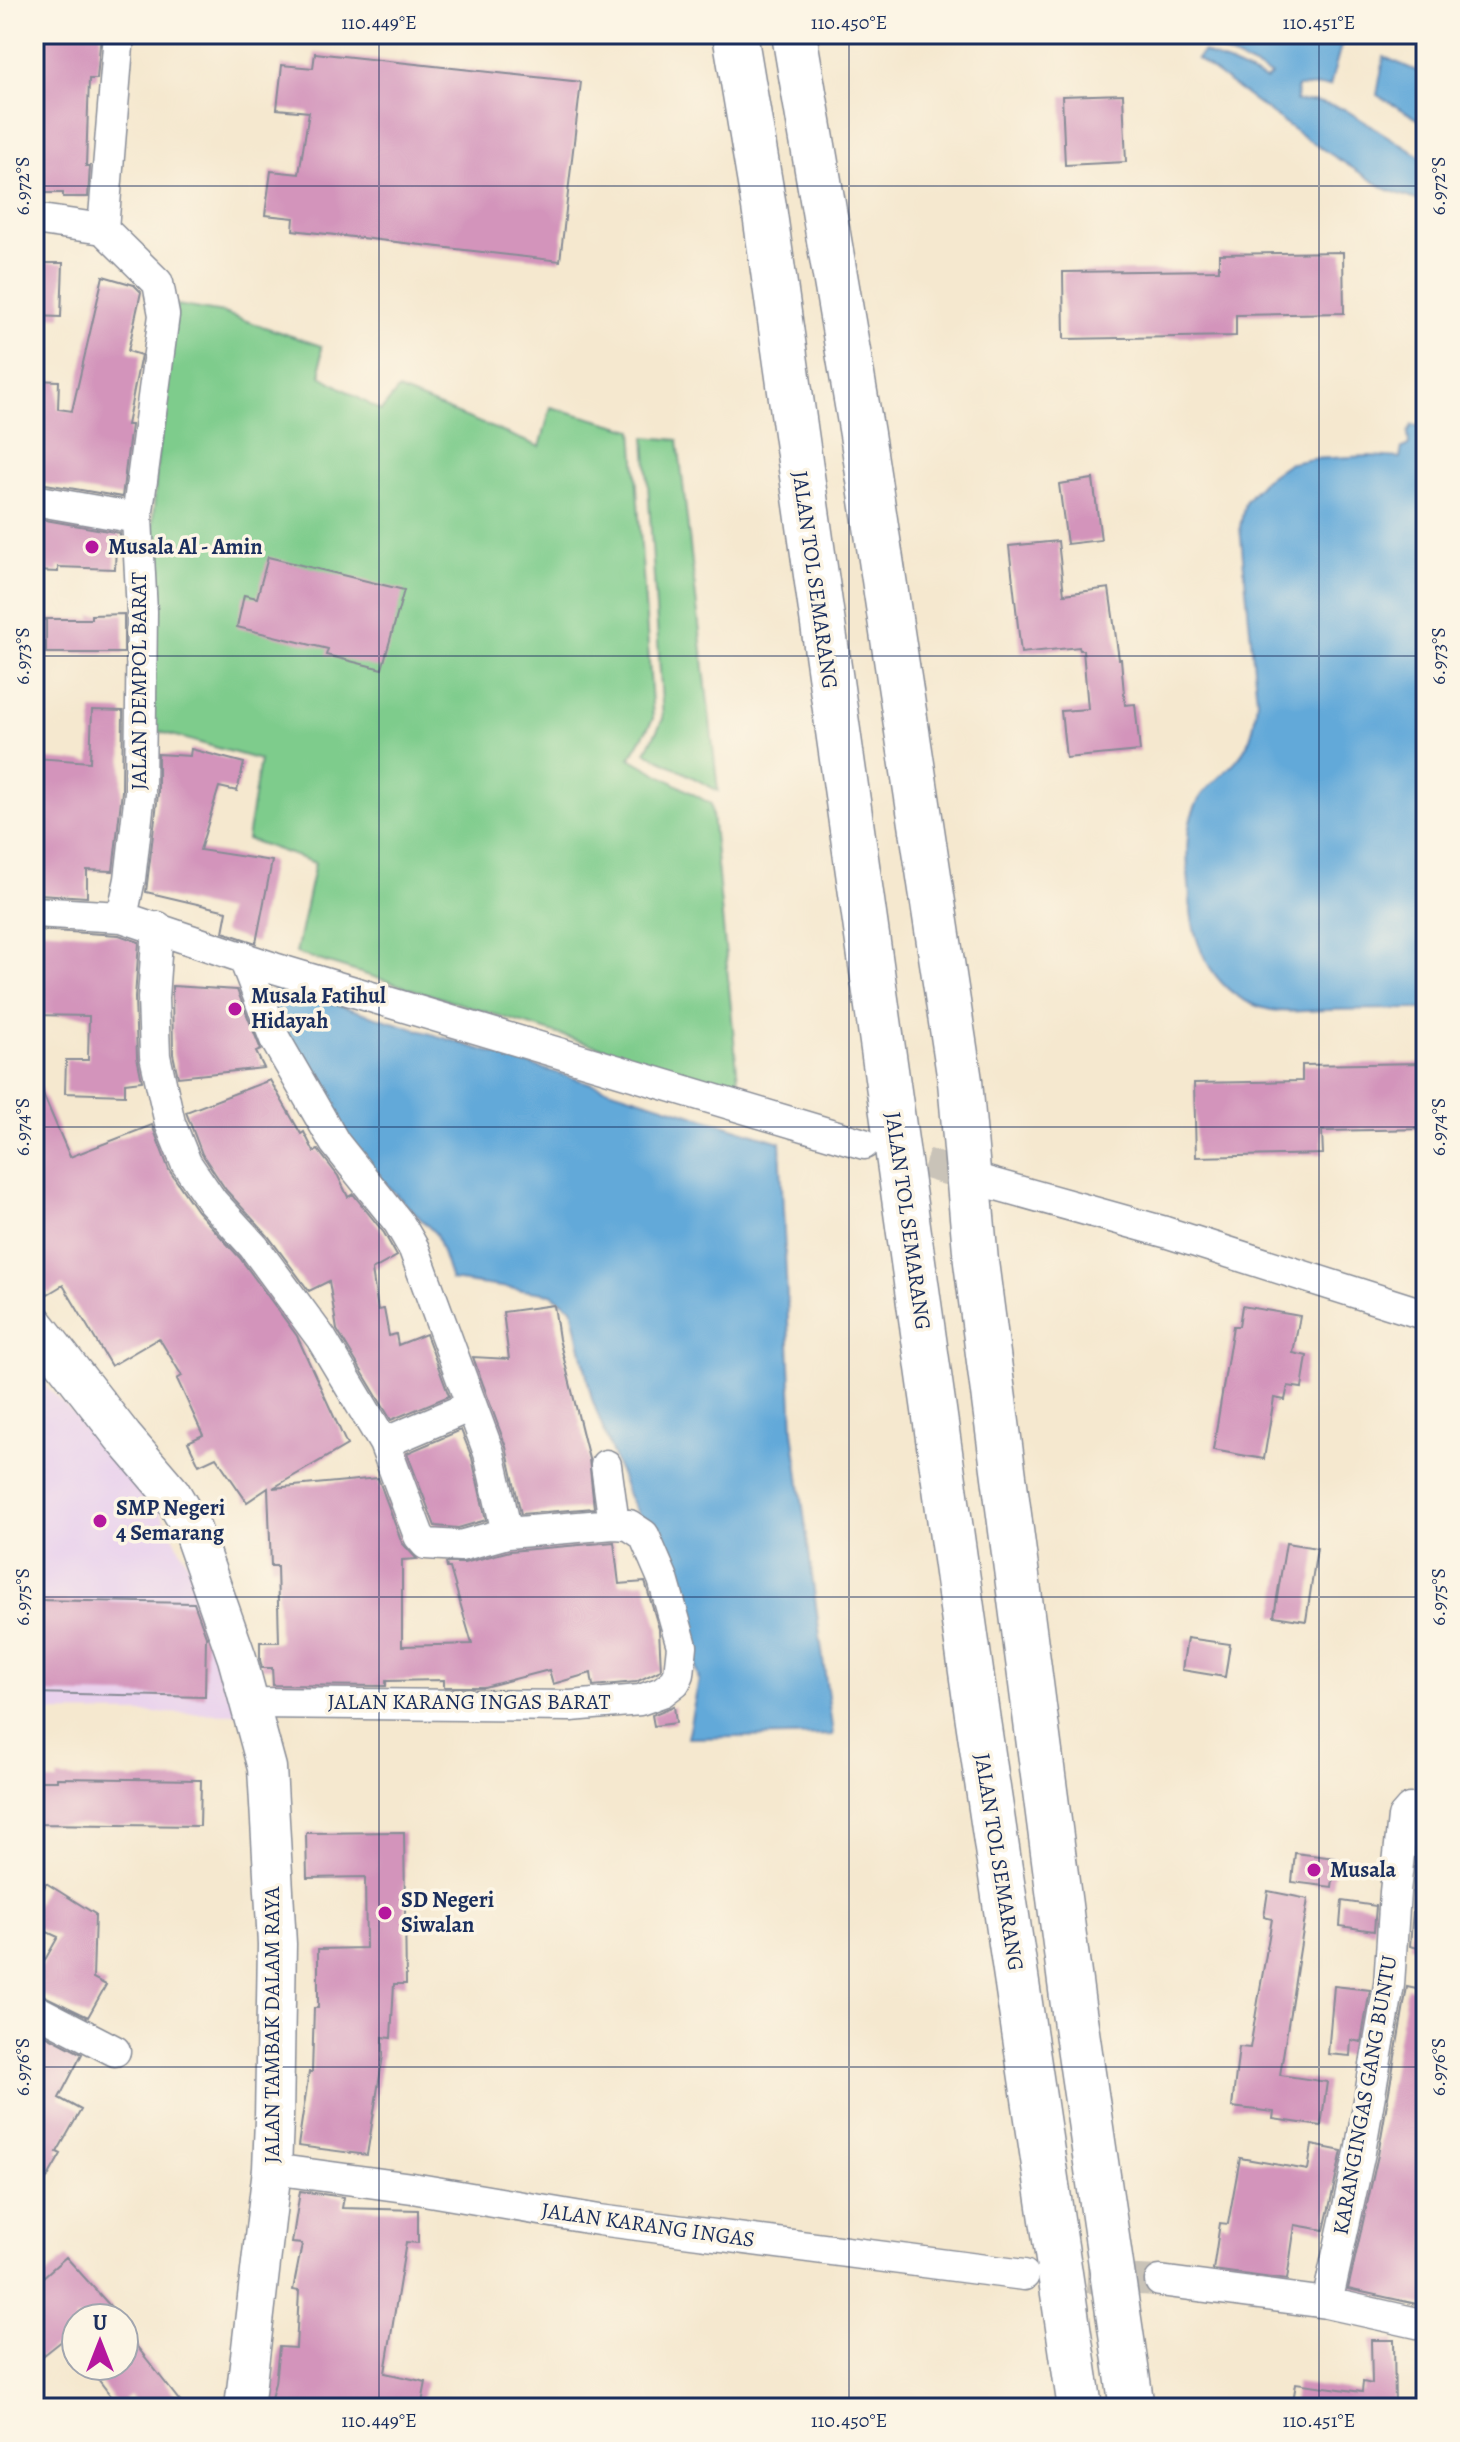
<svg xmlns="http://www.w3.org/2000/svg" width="1460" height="2442" viewBox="0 0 1460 2442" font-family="Alegreya,serif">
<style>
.built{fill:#e9d2ed}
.green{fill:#7ecc8c;stroke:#4c7e75;stroke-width:2}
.water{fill:#62a9d9;stroke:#3e6c9c;stroke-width:2}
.building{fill:#d394bb}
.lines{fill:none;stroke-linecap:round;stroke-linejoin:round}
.minor-tunnel{stroke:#c9c3b8;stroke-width:30;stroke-dasharray:30 15;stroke-linecap:butt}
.minor-casing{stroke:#888c96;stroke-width:33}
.tertiary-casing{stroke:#888c96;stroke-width:41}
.motorway-casing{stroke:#888c96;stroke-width:47}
.minor{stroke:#fff;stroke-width:30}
.tertiary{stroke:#fff;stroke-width:38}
.motorway{stroke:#fff;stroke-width:44}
.ticks{fill:none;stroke:#1b2f5e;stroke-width:2;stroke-opacity:0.45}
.poi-dot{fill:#b5179e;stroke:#fcf5e5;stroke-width:3}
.labels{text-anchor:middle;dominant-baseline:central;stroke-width:7;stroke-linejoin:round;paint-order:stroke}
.poi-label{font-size:22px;font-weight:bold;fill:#1b2f5e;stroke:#fcf5e5;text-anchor:start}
.street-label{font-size:22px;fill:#1b2f5e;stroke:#fcf5e5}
.neatline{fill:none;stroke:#1b2f5e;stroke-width:3}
.ticks-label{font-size:20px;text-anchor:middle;fill:#1b2f5e}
</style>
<rect width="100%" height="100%" fill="#fcf5e5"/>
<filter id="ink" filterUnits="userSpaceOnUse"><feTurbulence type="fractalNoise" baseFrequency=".0125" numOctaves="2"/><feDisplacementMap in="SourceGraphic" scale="16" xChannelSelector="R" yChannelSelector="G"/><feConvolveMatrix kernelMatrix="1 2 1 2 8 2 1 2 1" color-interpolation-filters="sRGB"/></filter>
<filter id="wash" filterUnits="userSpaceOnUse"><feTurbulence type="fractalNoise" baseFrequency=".006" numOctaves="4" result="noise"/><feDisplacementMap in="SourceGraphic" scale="32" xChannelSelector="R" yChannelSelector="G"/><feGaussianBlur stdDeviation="1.8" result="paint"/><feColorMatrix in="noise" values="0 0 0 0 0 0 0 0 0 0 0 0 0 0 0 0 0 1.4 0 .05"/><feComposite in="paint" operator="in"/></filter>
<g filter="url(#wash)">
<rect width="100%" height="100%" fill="#f5e8cf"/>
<path class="built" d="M34 1374 147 1487 217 1618 243 1714 34 1712Z"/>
<path class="green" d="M177 305 223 313 321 346V376L381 411 398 390 540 447 551 407 633 430 653 719 630 758 711 804 739 1090 296 953 315 863 247 839 260 760 147 728V609L158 448Z
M645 437 678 440 718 791 646 752 663 719Z"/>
<path class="water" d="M1207 34H1344L1330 86 1297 87 1296 102 1314 101 1344 109 1426 160V183L1419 201 1386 189 1305 138 1197 59 1203 52 1266 80 1271 75 1210 46Z
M1384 57 1426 75V124L1377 95Z
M1412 425 1423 427 1426 434V1009C1393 1009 1361 1009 1328 1010 1309 1010 1285 1014 1267 1009 1216 997 1192 947 1190 898 1188 870 1183 833 1195 807 1204 786 1225 775 1239 757 1253 740 1255 721 1257 700L1240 527 1245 502 1263 481 1287 464 1312 459 1370 456 1400 458 1402 448 1409 445 1408 433Z
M273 985 780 1142 793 1431 833 1735 687 1738 699 1680 676 1582 628 1495 592 1399 572 1308 551 1294 451 1280 436 1234 339 1138 275 1024Z"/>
<g id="blocks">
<path class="building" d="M34 34H101L97 79H89L86 166H90L88 197H63V193H34Z
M315 53 581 82 560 261 293 230 294 218 265 215 271 171 299 174 309 112 277 109 282 65 313 68Z
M1123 94 1126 162 1065 165 1062 96Z
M1343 252 1344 313 1236 315V336L1064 339 1063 272 1219 270V254Z
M34 263H63L61 317 34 316Z
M103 276 134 285 141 292 128 351 141 355 127 425H131L122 497 34 482V380L59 381 58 409 72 411Z
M1093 479 1101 540 1067 544 1059 484Z
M34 518 120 533V543H116L115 569 58 567V572L34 571Z
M1058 541 1064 594 1109 588 1119 659H1121L1125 705 1135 704 1140 751 1066 758 1061 711 1088 709 1083 650H1080L1079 647 1021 653 1009 546Z
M268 557 404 590 382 669 326 655 328 649 237 627 244 595 257 598Z
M124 614V653H46V619H91V615Z
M92 710 123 711 122 791 113 871 87 870V897L39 894 44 787 34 786 36 758 90 762Z
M191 749 244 763 237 791 219 787 200 850 272 861 256 943 223 932 227 911 146 892 158 794V754L190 756Z
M36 930 119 935 139 942 135 998 137 1057 142 1081 125 1083V1095L65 1093 66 1060H88L89 1016 34 1015Z
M172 986 237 990 261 1050 256 1052 264 1068 178 1077 173 1054Z
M1426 1063V1129L1322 1131 1323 1154 1196 1157 1194 1083 1302 1081V1065Z
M34 1073 70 1157 152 1125 169 1170 197 1211 240 1258 297 1336 347 1445 273 1488 378 1478 402 1543 417 1559 402 1560V1646L472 1644 450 1568H447L446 1563H464L510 1551 614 1542 619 1584 645 1582 646 1585 659 1629 661 1670 636 1682 593 1686 591 1673 553 1684 549 1670 484 1687H444V1680L386 1681V1686L273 1685 272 1668H262L260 1660V1642H279L277 1566H271L268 1488 247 1502 216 1457 199 1465 188 1442 203 1435 177 1379 182 1376 159 1338 111 1366 63 1285 48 1294 34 1271Z
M270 1080 301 1134 304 1132 314 1152 318 1150 338 1176 348 1197 353 1194 384 1233 397 1256 372 1270 378 1310 384 1309 389 1336 396 1334 398 1345 426 1334 449 1396 391 1420 337 1330 329 1281 309 1291 268 1236 226 1190 202 1154 186 1112Z
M554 1305 559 1339 589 1459 594 1508 521 1514 506 1447 473 1357 509 1359 503 1312Z
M1242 1306 1300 1316 1293 1353 1307 1356 1302 1388 1288 1386 1285 1400 1274 1398 1264 1459 1213 1450 1233 1326H1239Z
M461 1430 472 1458 486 1520 458 1528 435 1526 407 1453Z
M1286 1543 1317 1548 1306 1621 1274 1616Z
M34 1600 194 1603 206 1636 205 1697 34 1693Z
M1187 1638 1230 1644 1225 1677 1182 1670Z
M674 1706 676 1723 654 1726 652 1715Z
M57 1778 201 1780 200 1826 34 1824V1781H57Z
M1420 1828 1426 1829V1950L1410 1946Z
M404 1832 406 1984H394L391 2038 383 2037V2056L367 2155 298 2146 309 2072H312L314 2008H318V1949L366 1948 365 1877 307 1878 306 1833Z
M1295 1853 1336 1858 1332 1887 1292 1882Z
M46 1883 95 1914 93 1978 106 1985 88 2017 34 1991V1979L58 1937 34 1926V1911Z
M1268 1891 1308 1899 1280 2075 1327 2082 1321 2126 1273 2119 1274 2112 1232 2107 1239 2047 1250 2048 1272 1919 1264 1917Z
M1342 1901 1376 1906 1374 1931 1340 1926Z
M1334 1986 1370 1990 1361 2042 1351 2040 1350 2056 1328 2054Z
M1407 1987 1426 1991V2306L1348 2289 1378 2155Z
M34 2029 82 2054 59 2098 81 2110 57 2152 61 2154 34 2201Z
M1312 2145 1342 2151 1324 2230 1295 2225 1287 2280 1213 2270 1220 2223 1228 2224 1240 2158 1308 2170Z
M300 2191 344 2197 342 2208 418 2210V2243L406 2242 385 2373 426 2382 421 2408H291L270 2402 275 2383 279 2347 296 2348 299 2291 293 2290 302 2244 292 2243Z
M66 2257 112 2308 101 2318H76V2354L63 2340 34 2363V2285Z
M124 2330 185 2408H141L130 2395 118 2405 88 2366H124Z
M1371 2340H1394L1395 2408H1292L1296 2383 1362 2392 1363 2382 1372 2384Z"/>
</g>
</g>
<g filter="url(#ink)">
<use href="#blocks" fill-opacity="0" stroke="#888c96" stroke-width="2"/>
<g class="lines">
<path class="minor-tunnel" d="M882 1150 972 1178
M1042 2276 1160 2281"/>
<g class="minor-casing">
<path id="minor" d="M119 34 103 229 158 283 164 315 137 518 142 612 140 792 130 879 122 917
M34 219 103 229
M34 500 137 518
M34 912 122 917 274 968 864 1144
M158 927 153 998 155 1056 170 1123 186 1163 212 1201 254 1247 321 1338 384 1443
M243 956 275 1039 335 1143 399 1223 414 1249 489 1453 507 1533 614 1524 629 1525 644 1535 663 1579 682 1646 679 1674 675 1682 662 1692 640 1700 571 1706 251 1703
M972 1178 1165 1232 1426 1315
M471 1406 384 1443 419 1536 426 1544 460 1546 507 1533
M606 1465 614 1524
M34 2009 115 2051
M272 2169 412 2188 599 2220 1024 2275
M1160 2281 1327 2303 1426 2325
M1327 2303 1360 2152 1389 1985 1395 1892 1403 1817 1410 1809 1426 1811"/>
</g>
<g class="tertiary-casing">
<path id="tertiary" d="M34 1323 123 1437 171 1493 191 1527 237 1658 267 1768 277 1944 274 2119 272 2169 244 2408"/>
</g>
<g class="motorway-casing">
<path id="motorway" d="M735 34 764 207 977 1714 1080 2408
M794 34 862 434 960 1081 976 1262 1073 2005 1132 2408"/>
</g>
<use href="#minor" class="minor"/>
<use href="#tertiary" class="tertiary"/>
<use href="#motorway" class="motorway"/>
</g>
</g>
<path class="ticks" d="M379 34V2408M849 34V2408M1319 34V2408M34 186H1426M34 656H1426M34 1127H1426M34 1597H1426M34 2067H1426"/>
<g class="poi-dot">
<circle cx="92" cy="547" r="8"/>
<circle cx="235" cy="1009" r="8"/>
<circle cx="100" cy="1521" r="8"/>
<circle cx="1314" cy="1870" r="8"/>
<circle cx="385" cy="1913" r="8"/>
</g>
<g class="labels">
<g class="poi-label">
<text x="108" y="547">Musala Al - Amin</text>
<text x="251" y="996">Musala Fatihul<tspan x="251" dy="25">Hidayah</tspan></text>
<text x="116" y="1508">SMP Negeri<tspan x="116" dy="25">4 Semarang</tspan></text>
<text x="1330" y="1870">Musala</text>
<text x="401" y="1900">SD Negeri<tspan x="401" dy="25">Siwalan</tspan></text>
</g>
<g class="street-label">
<text transform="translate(815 580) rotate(82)">JALAN TOL SEMARANG</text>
<text transform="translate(139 681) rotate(-90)">JALAN DEMPOL BARAT</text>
<text transform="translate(908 1221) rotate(82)">JALAN TOL SEMARANG</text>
<text x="469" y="1702">JALAN KARANG INGAS BARAT</text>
<text transform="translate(999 1862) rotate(81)">JALAN TOL SEMARANG</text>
<text transform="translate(272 2025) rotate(-90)">JALAN TAMBAK DALAM RAYA</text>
<text transform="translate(1365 2095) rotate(-80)">KARANGINGAS GANG BUNTU</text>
<text transform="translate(648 2225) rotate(8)">JALAN KARANG INGAS</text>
</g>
</g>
<rect width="1460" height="2442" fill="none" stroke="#fcf5e5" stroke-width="88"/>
<g transform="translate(100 2342)"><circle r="38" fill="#fcf5e5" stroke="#a2a6af" stroke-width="2"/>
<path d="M0-6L14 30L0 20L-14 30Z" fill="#b5179e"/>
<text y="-12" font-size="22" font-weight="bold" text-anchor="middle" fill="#1b2f5e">U</text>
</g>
<rect x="44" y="44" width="1372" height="2354" class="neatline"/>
<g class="ticks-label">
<text x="379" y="29">110.449°E</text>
<text x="849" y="29">110.450°E</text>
<text x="1319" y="29">110.451°E</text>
<text transform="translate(22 186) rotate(-90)" y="7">6.972°S</text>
<text transform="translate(1438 186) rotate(-90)" y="7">6.972°S</text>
<text transform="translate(22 656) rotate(-90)" y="7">6.973°S</text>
<text transform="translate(1438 656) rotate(-90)" y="7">6.973°S</text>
<text transform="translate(22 1127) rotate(-90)" y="7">6.974°S</text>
<text transform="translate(1438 1127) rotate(-90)" y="7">6.974°S</text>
<text transform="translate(22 1597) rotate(-90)" y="7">6.975°S</text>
<text transform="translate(1438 1597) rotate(-90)" y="7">6.975°S</text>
<text transform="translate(22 2067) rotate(-90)" y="7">6.976°S</text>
<text transform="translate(1438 2067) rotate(-90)" y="7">6.976°S</text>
<text x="379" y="2427">110.449°E</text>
<text x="849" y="2427">110.450°E</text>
<text x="1319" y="2427">110.451°E</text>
</g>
</svg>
